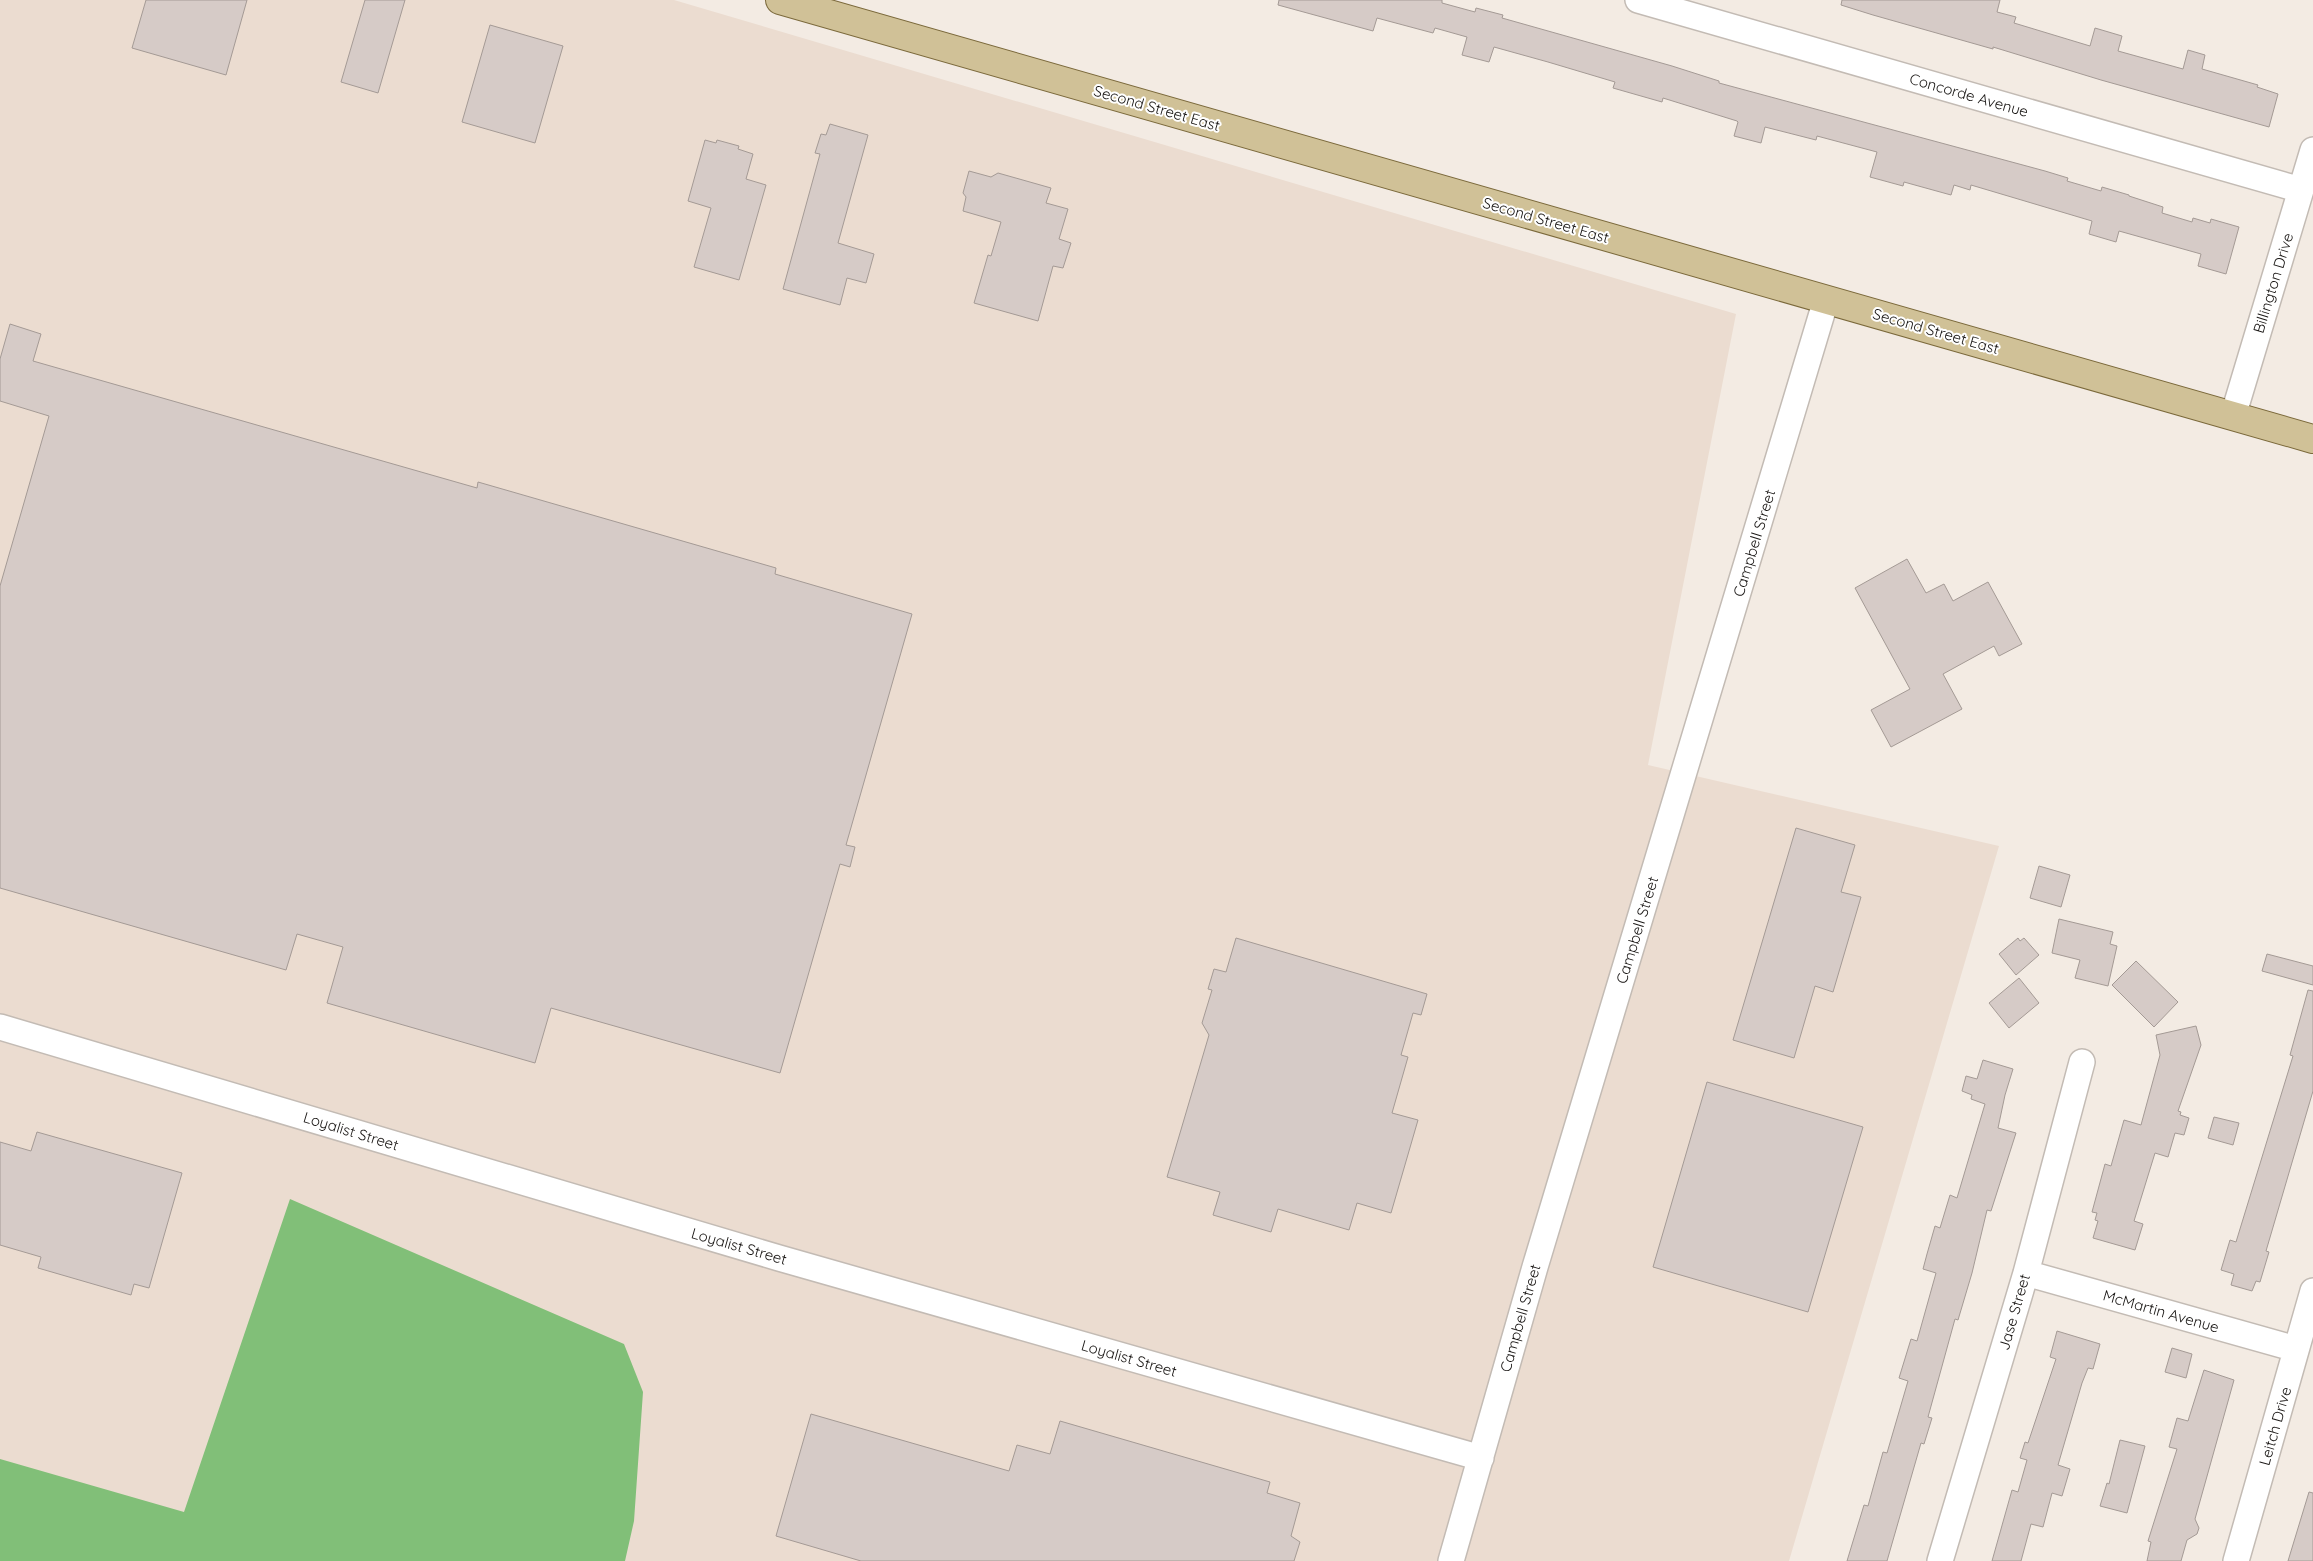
<svg xmlns="http://www.w3.org/2000/svg" width="2313" height="1561" viewBox="0 0 2313 1561" font-family="Quicksand,sans-serif">
<style>
.built{fill:#ebdcd0}
.forest{fill:#81bf78}
.building{fill:#d6cbc7;stroke:#a49a95}
.lines{fill:none;stroke-linecap:round;stroke-linejoin:round}
.minor-casing{stroke:#c3bbb4;stroke-width:28}
.major-casing{stroke:#7b693b;stroke-width:30}
.minor{stroke:#fff;stroke-width:25}
.major{stroke:#d0c197;stroke-width:28}
.labels{text-anchor:middle;dominant-baseline:central;stroke-width:4;stroke-linejoin:round;paint-order:stroke}
.street-label{font-size:15px;fill:#161311;stroke:#fff}
</style>
<rect width="100%" height="100%" fill="#f3ebe3"/>
<path class="built" d="M0 0H674L1736 314 1648 765 1999 846 1789 1561H0Z"/>
<path class="forest" d="M290 1199 624 1344 643 1392 634 1521 625 1561H0V1459L184 1512Z"/>
<path class="building" d="M146 0H247L226 75 132 48Z
M365 0H405L378 93 341 82Z
M1279 0H1442V3L1475 12 1476 8 1503 15 1502 18 1672 66 1719 81V83L2045 171 2068 178 2067 181 2101 191 2102 187 2129 195V196L2163 207 2162 213 2192 222 2193 218 2210 223 2211 219 2239 227 2226 274 2198 266 2201 254 2119 231 2116 242 2089 234 2092 221 1971 185 1970 190 1954 185 1951 195 1904 182 1903 186 1870 177 1877 152 1817 136 1816 140 1765 127 1761 143 1734 136 1738 122 1737 121 1663 98 1662 102 1613 88 1615 82 1548 62 1494 47 1489 62 1462 55 1467 37 1435 28 1433 33 1377 18 1373 31 1278 5Z
M1842 0H2000L1997 12 2016 17 2014 23 2090 46 2095 28 2122 36 2118 51 2183 69 2188 50 2205 55 2202 69 2258 85 2257 87 2278 94 2269 127 2101 80 1993 47V49L1873 15 1841 5Z
M490 25 563 46 535 143 462 122Z
M830 124 868 135 838 243 874 254 866 283 847 278 840 305 783 289 820 154 815 153 821 134 826 135Z
M705 140 716 143 717 140 739 146 738 149 753 154 746 179 766 185 739 280 694 267 711 208 688 201Z
M969 171 991 177 998 173 1051 188 1046 203 1068 209 1059 239 1071 243 1063 268 1053 266 1038 321 974 303 988 255 991 256 1001 222 963 211 966 197 963 193Z
M10 324 41 334 33 361 477 488 478 482 776 568 775 574 912 614 846 845 855 847 850 867 840 864 780 1073 551 1008 535 1063 327 1003 343 947 297 934 286 970 0 888V586L49 416 0 401V359Z
M1907 559 1926 593 1944 584 1953 601 1988 582 2022 644 1999 656 1994 646 1943 674 1962 709 1891 747 1871 710 1910 689 1855 588Z
M1796 828 1855 845 1841 892 1861 897 1833 992 1815 986 1794 1058 1733 1040Z
M2039 866 2070 875 2061 907 2030 898Z
M2059 919 2113 932 2110 944 2117 946 2108 986 2075 978 2080 960 2052 953Z
M1236 938 1427 994 1421 1015 1413 1013 1401 1055 1408 1057 1392 1113 1418 1120 1391 1213 1357 1203 1349 1230 1278 1209 1271 1232 1213 1215 1220 1192 1167 1177 1209 1035 1202 1023 1212 990 1208 989 1214 969 1226 972Z
M2018 938 2020 941 2024 938 2039 955 2016 975 1999 954Z
M2267 954 2313 966V985L2262 971Z
M2136 961 2178 1002 2154 1027 2112 985Z
M2019 978 2039 1003 2009 1028 1989 1003Z
M2308 990 2313 991V1091L2266 1251 2269 1252 2260 1282 2256 1281 2252 1291 2231 1285 2234 1274 2221 1270 2230 1240 2236 1242 2293 1056 2290 1055Z
M2196 1026 2201 1045 2178 1111 2181 1112 2180 1115 2189 1118 2184 1135 2175 1133 2168 1157 2155 1153 2134 1221 2143 1224 2135 1250 2093 1238 2098 1221 2095 1220 2097 1213 2092 1212 2105 1164 2111 1166 2124 1120 2141 1125 2160 1055 2156 1035Z
M1983 1060 2013 1069 2005 1095 1998 1128 2016 1133 1991 1211 1987 1210 1972 1273 1958 1320 1955 1319 1928 1417 1932 1418 1924 1444 1921 1443 1887 1561H1847L1864 1505 1868 1506 1883 1452 1887 1453 1908 1381 1899 1378 1911 1339 1917 1341 1936 1273 1923 1269 1927 1254 1935 1226 1940 1228 1950 1195 1957 1198 1985 1104 1971 1099 1972 1095 1962 1091 1966 1076 1977 1079Z
M1707 1082 1863 1127 1808 1312 1653 1267Z
M2214 1117 2239 1123 2233 1145 2208 1138Z
M37 1132 182 1173 149 1288 134 1284 131 1295 38 1268 41 1257 0 1245V1142L31 1151Z
M2057 1331 2100 1344 2093 1369 2088 1368 2082 1383 2058 1465 2070 1469 2062 1496 2052 1493 2043 1527 2031 1524 2021 1561H1992L2012 1490 2018 1492 2027 1460 2020 1458 2025 1442 2028 1443 2056 1359 2050 1357Z
M2172 1348 2192 1354 2186 1378 2165 1372Z
M2204 1370 2234 1380 2195 1519 2199 1528 2197 1534 2187 1540 2181 1561H2147L2151 1542 2148 1541 2177 1449 2169 1447 2177 1418 2188 1421Z
M811 1414 1009 1471 1017 1445 1050 1454 1060 1421 1270 1482 1267 1493 1300 1503 1291 1536 1300 1542 1294 1561H861L776 1536Z
M2120 1440 2145 1446 2127 1513 2100 1506 2107 1483 2109 1484Z
M2309 1492 2313 1493V1561H2288Z"/>
<g class="lines">
<g class="minor-casing">
<path id="minor" d="M1638 0 2301 190
M2233 416 2313 150
M0 1027 779 1258 1481 1458
M2026 1273 2296 1349
M1451 1561 1535 1267 1826 300
M1940 1561 2026 1273 2082 1062
M2236 1561 2313 1291"/>
</g>
<g class="major-casing">
<path id="major" d="M780 0 2313 439"/>
</g>
<use href="#minor" class="minor"/>
<use href="#major" class="major"/>
</g>
<g class="labels">
<g class="street-label">
<text transform="translate(1969 95) rotate(16)">Concorde Avenue</text>
<text transform="translate(1157 108) rotate(16)">Second Street East</text>
<text transform="translate(1546 220) rotate(16)">Second Street East</text>
<text transform="translate(2273 283) rotate(-73)">Billington Drive</text>
<text transform="translate(1936 331) rotate(16)">Second Street East</text>
<text transform="translate(1754 543) rotate(-73)">Campbell Street</text>
<text transform="translate(1637 930) rotate(-73)">Campbell Street</text>
<text transform="translate(351 1131) rotate(17)">Loyalist Street</text>
<text transform="translate(739 1246) rotate(16)">Loyalist Street</text>
<text transform="translate(2161 1311) rotate(16)">McMartin Avenue</text>
<text transform="translate(2014 1312) rotate(-74)">Jase Street</text>
<text transform="translate(1520 1318) rotate(-74)">Campbell Street</text>
<text transform="translate(1129 1358) rotate(16)">Loyalist Street</text>
<text transform="translate(2275 1426) rotate(-74)">Leitch Drive</text>
</g>
</g>
</svg>
